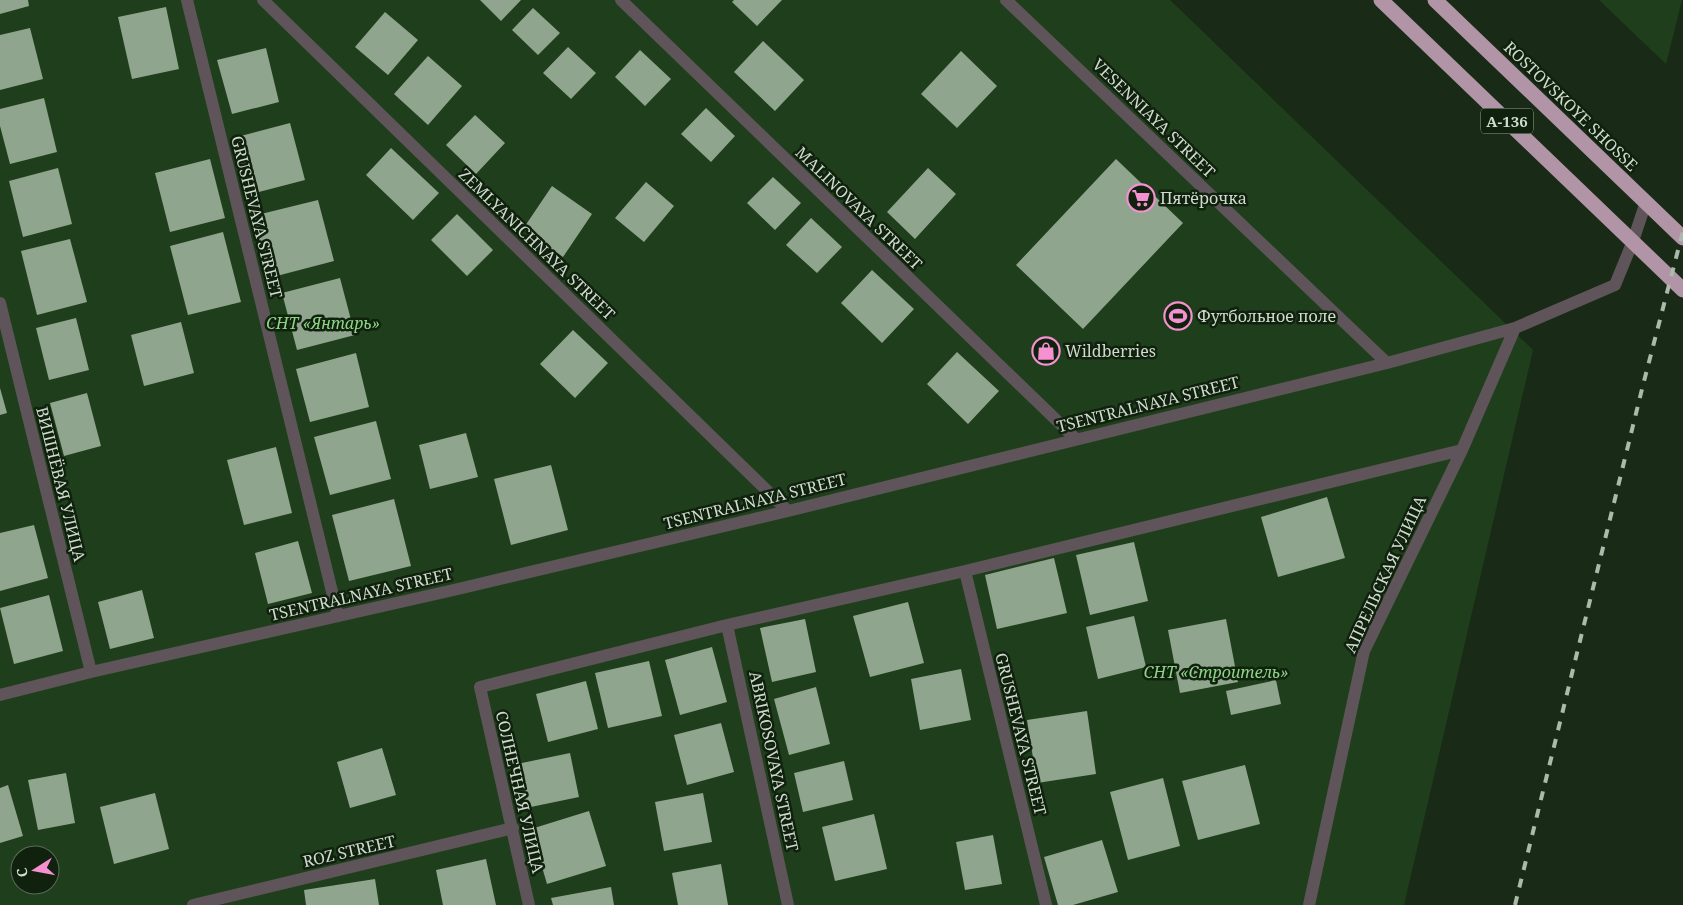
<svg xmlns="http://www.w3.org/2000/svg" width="1683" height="905" viewBox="0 0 1683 905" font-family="'Noto Serif',serif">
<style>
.green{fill:#1f3f1c;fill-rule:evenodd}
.building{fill:#90a58d}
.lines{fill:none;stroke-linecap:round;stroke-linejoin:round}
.street{stroke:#60545b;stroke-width:12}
.highway{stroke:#b194a5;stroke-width:15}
.rail{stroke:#acb9ab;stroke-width:4;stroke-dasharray:9 9;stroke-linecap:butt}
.labels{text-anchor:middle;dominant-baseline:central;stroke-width:5;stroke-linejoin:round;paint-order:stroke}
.shield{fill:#10210e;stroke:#96a394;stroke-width:1}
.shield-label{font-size:15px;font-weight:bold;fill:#cfdbce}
.street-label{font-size:16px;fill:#cfdbce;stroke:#10210e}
.poi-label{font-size:16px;fill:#cfdbce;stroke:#10210e;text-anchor:start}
.park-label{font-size:16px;font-style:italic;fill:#8ed486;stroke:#10210e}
</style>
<rect width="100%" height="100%" fill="#192b17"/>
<path class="green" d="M0 0H1170L1533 350 1404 905H0ZM20 855H50V885H20Z
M1599 0H1682L1666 64Z"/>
<path class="building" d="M0 0H28L29 6 0 14Z
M480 0H521L501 21Z
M734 0H782L757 26 732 2Z
M166 7 179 69 132 79 118 17Z
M533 8 560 33 538 55 512 30Z
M385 12 418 40 388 75 355 47Z
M30 28 43 79 0 90V35Z
M763 41 804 80 775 111 734 72Z
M568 47 596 73 571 99 543 73Z
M266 48 279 102 232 114 217 60Z
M640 50 671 79 645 106 615 77Z
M961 51 997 86 957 128 921 94Z
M428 56 462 86 428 125 394 94Z
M44 98 57 152 10 164 0 126V109Z
M706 108 735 136 711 162 681 134Z
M475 115 505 143 476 174 446 145Z
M290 123 305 180 247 195 233 138Z
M391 148 439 193 413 220 366 175Z
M210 159 225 218 170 232 155 173Z
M1116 159 1183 223 1083 329 1016 265Z
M58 168 72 224 23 237 9 181Z
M928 168 956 194 915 239 887 212Z
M773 177 801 203 775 230 747 203Z
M646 182 674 206 644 242 615 218Z
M552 186 592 214 563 257 523 229Z
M318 200 334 261 269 278 253 216Z
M457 214 493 250 467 276 431 240Z
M811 218 842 247 817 273 786 245Z
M223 232 241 302 188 315 170 246Z
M70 239 87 302 37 315 21 251Z
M872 270 914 309 882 343 841 303Z
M340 278 355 335 297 350 282 293Z
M76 318 89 370 49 380 36 328Z
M181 322 194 373 144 386 131 335Z
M573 330 608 363 575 398 540 364Z
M957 352 999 391 968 424 927 384Z
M356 353 369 407 310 422 296 369Z
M0 388 7 413 0 415Z
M87 393 101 446 64 456 50 403Z
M376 421 391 479 330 495 314 437Z
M466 433 478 477 430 489 419 445Z
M276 447 292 513 244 525 227 460Z
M551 465 568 530 511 545 494 479Z
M1327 497 1345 558 1278 577 1261 517Z
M394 499 411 566 349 581 332 515Z
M34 525 48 578 0 591V533Z
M298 541 312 593 268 604 255 553Z
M1134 542 1148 601 1090 615 1076 555Z
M1054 558 1067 613 997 629 985 575Z
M142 590 154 638 110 649 98 602Z
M49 595 63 651 14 664 0 608Z
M908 602 924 663 870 677 853 616Z
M1134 616 1146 667 1098 679 1086 627Z
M805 619 816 672 772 682 760 628Z
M1226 619 1238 682 1180 693 1168 630Z
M712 647 727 702 680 715 665 660Z
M649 661 662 716 608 728 595 673Z
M961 669 971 720 920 730 911 679Z
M1276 680 1281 704 1231 715 1226 691Z
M586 681 598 729 548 742 536 694Z
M816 687 830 744 789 755 774 699Z
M1087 711 1096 774 1037 783 1027 720Z
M721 723 734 772 687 785 674 735Z
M382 748 396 795 350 808 337 762Z
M570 753 579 797 526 808 517 764Z
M844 761 853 800 803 812 794 773Z
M1245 765 1260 824 1198 840 1182 781Z
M66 773 75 823 38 830 28 780Z
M1163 778 1180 846 1128 860 1110 792Z
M8 785 23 836 0 843V788Z
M155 793 169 849 114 864 100 807Z
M703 793 712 842 664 851 655 802Z
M589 811 606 866 547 884 531 829Z
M874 814 887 869 835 881 822 827Z
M993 835 1002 884 965 890 956 842Z
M1102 840 1118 892 1073 905H1058L1044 857Z
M486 859 496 905H443L436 870Z
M721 864 728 905H678L672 873Z
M375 879 379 905H306L304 890Z
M611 887 614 905H553L551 898Z"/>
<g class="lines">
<path class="street" d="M187 0 338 616
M263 0 788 511
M621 0 1076 439
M1006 0 1387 363
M0 303 91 672
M965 571 1046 905
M727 625 788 905
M0 695 91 672 458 589 788 511 1387 363 1515 328 1615 285 1633 241 1646 202
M193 905 513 828
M529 905 480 687 727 625 965 571 1462 450
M1309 905 1364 651 1462 450 1515 328"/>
<path class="highway" d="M1381 0 1683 290
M1435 0 1683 238"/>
<path class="rail" d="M1515 905 1643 385 1683 231"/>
</g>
<defs>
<g id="supermarket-ring" transform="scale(1.4375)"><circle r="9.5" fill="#10210e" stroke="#f590d1" stroke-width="1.5"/><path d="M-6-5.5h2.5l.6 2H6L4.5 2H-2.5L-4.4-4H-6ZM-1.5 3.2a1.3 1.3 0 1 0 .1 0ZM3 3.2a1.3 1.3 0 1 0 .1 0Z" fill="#f590d1"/></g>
<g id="stadium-ring" transform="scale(1.4375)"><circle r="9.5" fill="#10210e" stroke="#f590d1" stroke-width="1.5"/><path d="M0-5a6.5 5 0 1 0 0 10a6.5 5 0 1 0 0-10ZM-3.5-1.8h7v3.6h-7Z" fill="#f590d1"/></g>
<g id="shop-ring" transform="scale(1.4375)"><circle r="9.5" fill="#10210e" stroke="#f590d1" stroke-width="1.5"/><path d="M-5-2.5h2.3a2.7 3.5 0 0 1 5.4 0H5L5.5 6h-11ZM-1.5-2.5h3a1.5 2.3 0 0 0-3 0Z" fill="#f590d1"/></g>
</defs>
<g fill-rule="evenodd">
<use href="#supermarket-ring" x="1141" y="198"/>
<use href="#stadium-ring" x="1178" y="316"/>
<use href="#shop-ring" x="1046" y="351"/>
</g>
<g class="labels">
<rect class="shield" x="1481" y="108.5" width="52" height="25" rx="4"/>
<g class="shield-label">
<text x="1507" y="121">А-136</text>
</g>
<g class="street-label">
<text transform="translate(1571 106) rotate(44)">ROSTOVSKOYE SHOSSE</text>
<text transform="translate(1154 118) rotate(44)">VESENNIAYA STREET</text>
<text transform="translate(859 208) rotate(44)">MALINOVAYA STREET</text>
<text transform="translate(257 217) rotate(76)">GRUSHEVAYA STREET</text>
<text transform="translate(537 244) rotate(44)">ZEMLYANICHNAYA STREET</text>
<text transform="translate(1148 404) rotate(-14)">TSENTRALNAYA STREET</text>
<text transform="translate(61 484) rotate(76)">ВИШНЁВАЯ УЛИЦА</text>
<text transform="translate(755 501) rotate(-14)">TSENTRALNAYA STREET</text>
<text transform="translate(1385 574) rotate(-65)">АПРЕЛЬСКАЯ УЛИЦА</text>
<text transform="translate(361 594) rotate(-13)">TSENTRALNAYA STREET</text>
<text transform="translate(1021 734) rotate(76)">GRUSHEVAYA STREET</text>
<text transform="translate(774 761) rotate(78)">ABRIKOSOVAYA STREET</text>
<text transform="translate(520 792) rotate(77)">СОЛНЕЧНАЯ УЛИЦА</text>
<text transform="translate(349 851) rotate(-13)">ROZ STREET</text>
</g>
<g class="poi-label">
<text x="1160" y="198">Пятёрочка</text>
<text x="1197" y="316">Футбольное поле</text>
<text x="1065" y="351">Wildberries</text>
</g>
<g class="park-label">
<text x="323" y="323">СНТ «Янтарь»</text>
<text x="1216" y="672">СНТ «Строитель»</text>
</g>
</g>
<g transform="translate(35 870) rotate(259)"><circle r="24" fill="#10210e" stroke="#5c6b5b"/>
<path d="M0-4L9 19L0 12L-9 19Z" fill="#f590d1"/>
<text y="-8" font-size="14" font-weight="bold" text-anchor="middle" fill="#cfdbce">С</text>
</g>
</svg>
